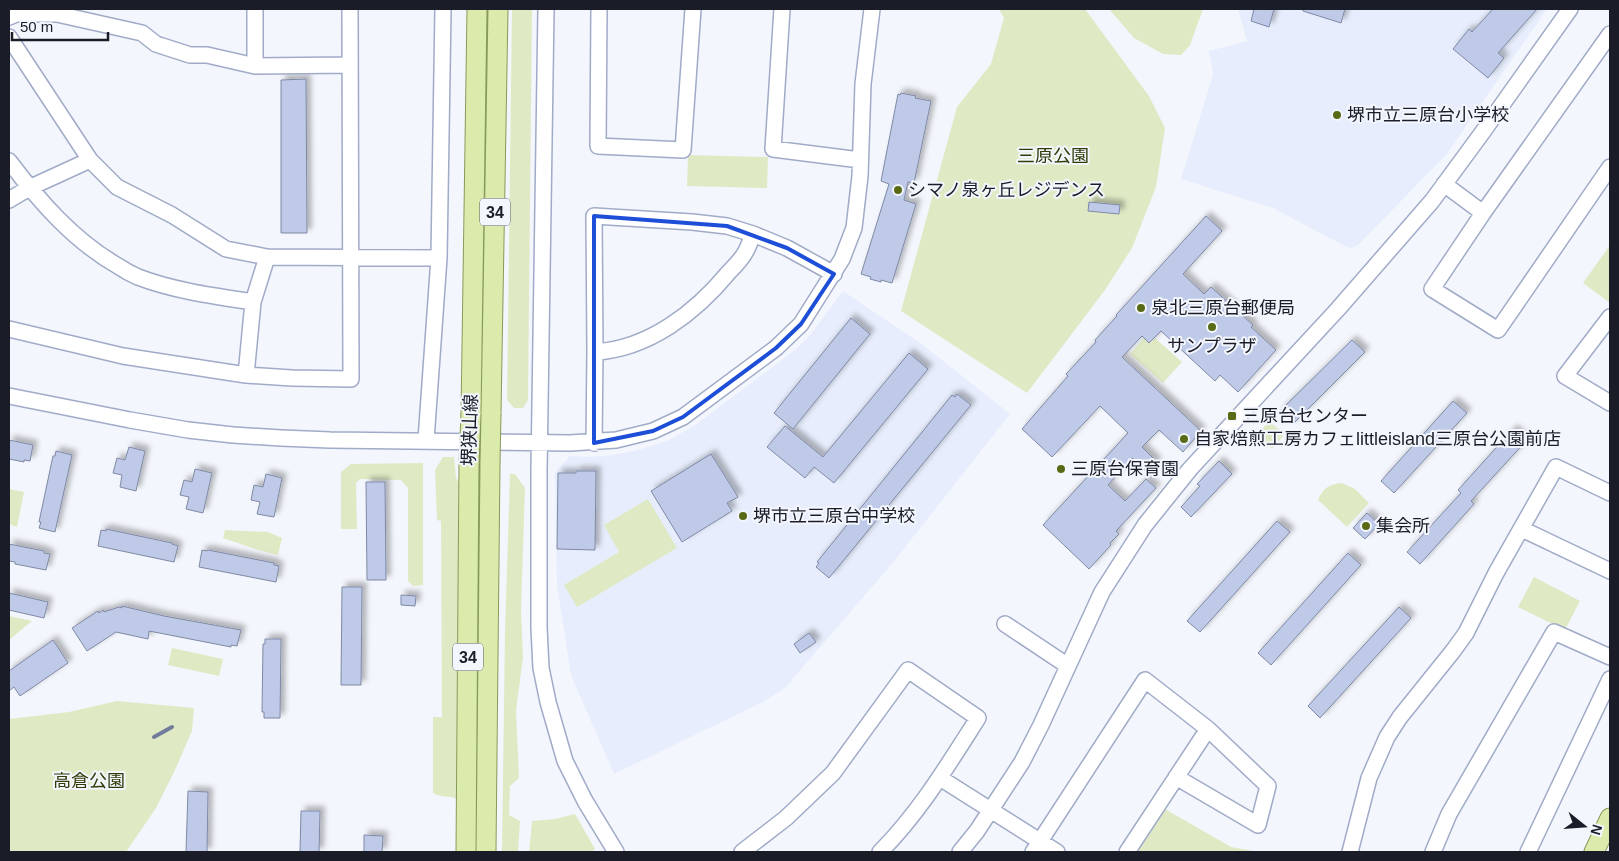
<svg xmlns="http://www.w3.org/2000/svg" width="1619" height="861" viewBox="0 0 1619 861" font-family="Helvetica,'Noto Sans JP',sans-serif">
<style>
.built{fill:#e7edfc}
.green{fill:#dfeac5}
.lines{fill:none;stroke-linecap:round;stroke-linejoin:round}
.stream{stroke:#717c9b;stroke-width:4}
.building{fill:#bfcae8;stroke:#7f89a5;filter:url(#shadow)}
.minor-casing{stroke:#a0abc8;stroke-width:18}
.major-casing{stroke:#889a5a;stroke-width:21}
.minor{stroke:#fff;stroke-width:15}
.major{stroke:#dbebac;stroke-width:19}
.major-bridge-casing{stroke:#889a5a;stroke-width:21;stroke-linecap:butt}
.major-bridge{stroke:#dbebac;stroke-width:19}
.marked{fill:none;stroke:#1d4ed8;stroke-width:4;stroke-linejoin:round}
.poi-dot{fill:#596a16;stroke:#f3f6fc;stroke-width:2}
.labels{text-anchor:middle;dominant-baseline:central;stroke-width:4;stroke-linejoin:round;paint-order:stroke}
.shield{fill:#f3f6fc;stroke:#5b5e68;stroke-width:1}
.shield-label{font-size:16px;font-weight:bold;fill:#1a1d28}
.poi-label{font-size:18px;fill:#1a1d28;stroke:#f3f6fc;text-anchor:start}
.park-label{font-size:18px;fill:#303b08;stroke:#f3f6fc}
.street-label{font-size:18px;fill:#1a1d28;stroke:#f3f6fc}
</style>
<defs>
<filter id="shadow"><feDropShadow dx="4.5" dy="-4.5" stdDeviation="2.5" flood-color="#0004"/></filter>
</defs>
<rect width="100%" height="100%" fill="#f3f6fc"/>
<path class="built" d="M1238 9H1547L1446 155 1358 245 1351 248 1343 245 1273 208 1181 179 1213 75 1209 51 1247 41Z
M843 291 923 345 1010 414 895 560 785 688 765 701 614 774 571 675 557 585 555 473 570 456 591 457 613 455 638 450 667 441 694 426 795 350 811 334Z"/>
<path class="green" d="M512 9H532L528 400 523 408H514L507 400Z
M999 9H1085L1149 96 1165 128 1156 187 1132 248 1105 290 1027 393 901 311 957 107 991 64 1004 18Z
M1109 9H1203L1190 45 1181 55 1163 54 1134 38Z
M688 155 768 157 767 188 687 186Z
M1610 245V303L1583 283Z
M1144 338 1150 343 1155 338 1182 362 1163 383 1130 354Z
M1269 422 1279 429 1283 436 1272 449 1256 435Z
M443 457H454L456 478 460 484 457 799C449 795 440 798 433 793V717H442L441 521 437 520 435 470Z
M423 463V585L413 586 408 581V488L401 480 360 479 356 483 357 529H341V472L351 464Z
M510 474H515L525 488 521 610 523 657 516 711 519 778 510 786 509 815 520 821 518 852H502L505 632Z
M1342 483 1355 489 1369 503 1347 527 1318 500C1323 488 1329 484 1342 483Z
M9 489 24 492 17 527 9 524Z
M648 499 677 548 577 607 564 585 619 552 604 525Z
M225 530 268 532 282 538 278 555 258 550 223 538Z
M1534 577 1580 601 1565 630 1518 607Z
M9 616 32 621 9 640Z
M172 648 223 659 219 676 168 665Z
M117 701 194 708 192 731 175 770 156 808 126 852H9V719L69 712Z
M1165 809 1231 847 1259 852H1136Z
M575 814 595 849 591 852H529L532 821 555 819Z"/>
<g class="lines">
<path class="stream" d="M154 737 172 727"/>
</g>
<path class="building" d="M1254 9H1274L1269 27 1251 21Z
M1303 9H1345L1341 23 1303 11Z
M1493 9H1537L1498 53 1504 58 1488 78 1453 49 1469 29 1472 32Z
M306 79 307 233H281V80Z
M901 93 916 96 915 98 931 101 914 183 908 182 904 200 916 204 892 283 881 280V282L870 279 871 277 861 274 889 184 881 181 898 94 900 95Z
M1089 202 1120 205 1119 214 1088 211Z
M1206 216 1222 231 1183 274 1204 294 1211 287 1253 325 1251 327 1276 350 1238 392 1220 375 1215 381 1161 331 1149 343 1142 336 1122 357 1201 431 1183 452 1159 430 1142 447 1157 462 1147 472 1132 458 1108 485 1125 501 1146 479 1156 488 1116 531 1119 534 1110 543 1111 545 1089 569 1043 525 1128 433 1100 406 1052 457 1022 429 1068 376 1066 374 1096 342 1095 340 1117 316 1116 315Z
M851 318 870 334 793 429 774 413Z
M1352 340 1365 352 1292 425 1279 412Z
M909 353 928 369 834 483 814 467 805 478 767 447 785 426 823 457Z
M957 394 971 405 829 578 816 567 819 563 817 562 952 395 955 397Z
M1453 401 1467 413 1394 493 1381 481Z
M1513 429 1526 441 1471 501 1474 504 1420 564 1407 552 1461 493 1458 490Z
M9 440 33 445 30 461 24 460V462L9 459Z
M129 447 145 451 136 491 120 487 122 475 113 473 117 458 125 460Z
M56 451 72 455 55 532 39 528 41 522H39L53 456H55Z
M711 454 738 497 727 503 732 511 682 542 651 491Z
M1219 461 1232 474 1191 517 1181 507 1200 486 1197 484Z
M195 469 212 473 203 513 186 509 189 497 180 495 184 480 192 482Z
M576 471H596L595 550 557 549 558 473H576Z
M266 474 282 478 274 517 257 514 260 502 251 500 254 485 263 487Z
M366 482H385L386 580H367Z
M1367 513 1379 524 1365 539 1353 528Z
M1277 521 1290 532 1200 632 1187 621Z
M106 529 172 543V544L178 546 174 562 98 546 101 530 106 531Z
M9 544 44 551V553L50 554 46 570 15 564V562L9 561Z
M202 550 207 551 208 550 274 563V565L279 566 276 582 199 567Z
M1348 553 1361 565 1271 665 1258 653Z
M342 587H362L361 685H341Z
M9 593 48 602 44 618 9 610Z
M401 595 416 596 415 606 401 605Z
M122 606 164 616 241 630 237 646 231 645V647L149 631 148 639 116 632 87 651 72 628 98 611 99 613 103 610 104 612 119 607 122 608Z
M1399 607 1411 618 1320 718 1308 706Z
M809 633 816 642 800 653 794 644Z
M265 639H281L280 718H264V712H262L263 644H265Z
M53 640 68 663 20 696 14 687 9 691V671Z
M188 791 208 792 207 852H186Z
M301 811H320L319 852H300Z
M364 835 383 836 382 852H364Z"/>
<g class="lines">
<g class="minor-casing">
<path id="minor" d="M255 9V66L350 65
M546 9 539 471V628L541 668 548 702 565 761 585 801 616 852
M599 9 598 146 683 150 693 9
M782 9 773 149 860 160
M9 17 16 14H57L142 33 156 44 190 55H207L255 66
M1610 34 1483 213 1432 289 1498 330 1610 167
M9 37 90 160 117 187 172 215 226 249 267 257 439 258
M9 161C39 201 74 241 118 266 124 270 131 274 138 277 175 291 214 296 253 302
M1444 184 1483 213
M9 200 29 188 90 160
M1610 317 1565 376 1610 403
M9 329 123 356 246 375 292 378 351 379 350 9
M595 352C649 349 696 312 729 272 735 266 742 259 746 251 749 246 751 239 753 234
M246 375 253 302 267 257
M9 396 130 420 188 430 233 435 281 438 330 440 570 443 616 440 653 431 683 417 776 348 801 324 842 259 854 228 860 176 863 84 872 9
M426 440 439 258 443 9
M594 443 595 352 594 216 692 222 727 226 753 234 787 248 834 274
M1522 529 1610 571
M1005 624 1068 666
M940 778 1057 852
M742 852 786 818 833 773 908 670 978 718C948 765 919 813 880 852
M960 852 977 831 1022 762 1041 725 1102 592 1145 525 1190 469 1338 309 1432 201 1482 133 1570 9
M1033 852 1145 680 1208 729 1268 786 1258 825 1176 777
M1127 852 1208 729
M1350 852 1369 778 1387 737 1400 717 1453 651 1466 633 1496 573 1556 467 1610 493
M1433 852 1449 814 1554 632 1610 657
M1528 852 1610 679"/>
</g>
<g class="major-casing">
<path id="major" d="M471 414 477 9
M491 414 498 9
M466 852 469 462
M486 852 490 463
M1594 852 1610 818"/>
</g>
<use href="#minor" class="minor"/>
<use href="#major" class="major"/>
<g class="major-bridge-casing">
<path id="major-bridge" d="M469 462 471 414
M490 463 491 414"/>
</g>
<use href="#major-bridge" class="major-bridge"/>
</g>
<path class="marked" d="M594 216 727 226 787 248 834 274 801 324 776 348 683 417 653 431 594 443Z"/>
<g class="poi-dot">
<circle cx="1337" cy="115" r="5"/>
<circle cx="898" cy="190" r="5"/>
<circle cx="1141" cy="308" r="5"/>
<circle cx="1212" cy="327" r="5"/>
<rect x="1227" y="411" width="10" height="10" rx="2.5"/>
<circle cx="1184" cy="439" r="5"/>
<circle cx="1061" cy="469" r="5"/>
<circle cx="743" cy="516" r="5"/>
<circle cx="1366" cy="526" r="5"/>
</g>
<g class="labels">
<g class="shield">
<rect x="480" y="198.5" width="30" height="27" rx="4"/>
<rect x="453" y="643.5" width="30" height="27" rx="4"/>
</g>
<g class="shield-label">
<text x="495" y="212">34</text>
<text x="468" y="657">34</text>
</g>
<g class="poi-label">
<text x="1347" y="115">堺市立三原台小学校</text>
<text x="908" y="190">シマノ泉ヶ丘レジデンス</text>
<text x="1151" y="308">泉北三原台郵便局</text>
<text x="1212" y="346" text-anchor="middle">サンプラザ</text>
<text x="1242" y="416">三原台センター</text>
<text x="1194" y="439">自家焙煎工房カフェlittleisland三原台公園前店</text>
<text x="1071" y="469">三原台保育園</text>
<text x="753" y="516">堺市立三原台中学校</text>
<text x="1376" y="526">集会所</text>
</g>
<g class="park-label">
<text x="1053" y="156">三原公園</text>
<text x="89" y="781">高倉公園</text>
</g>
<g class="street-label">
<text transform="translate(470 430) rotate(-88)">堺狭山線</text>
</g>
</g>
<rect width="1619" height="861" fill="none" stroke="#1a1d28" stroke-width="20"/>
<g transform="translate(1584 826) rotate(107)" stroke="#f3f6fc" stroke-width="4" paint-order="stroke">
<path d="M0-4L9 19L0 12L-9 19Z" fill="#1a1d28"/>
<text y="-8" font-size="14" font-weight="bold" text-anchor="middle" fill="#1a1d28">N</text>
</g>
<path d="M12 32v8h96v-8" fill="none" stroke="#1a1d28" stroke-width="2.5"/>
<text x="20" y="32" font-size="15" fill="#1a1d28" stroke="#f3f6fc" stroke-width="4" paint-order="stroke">50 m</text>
</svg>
